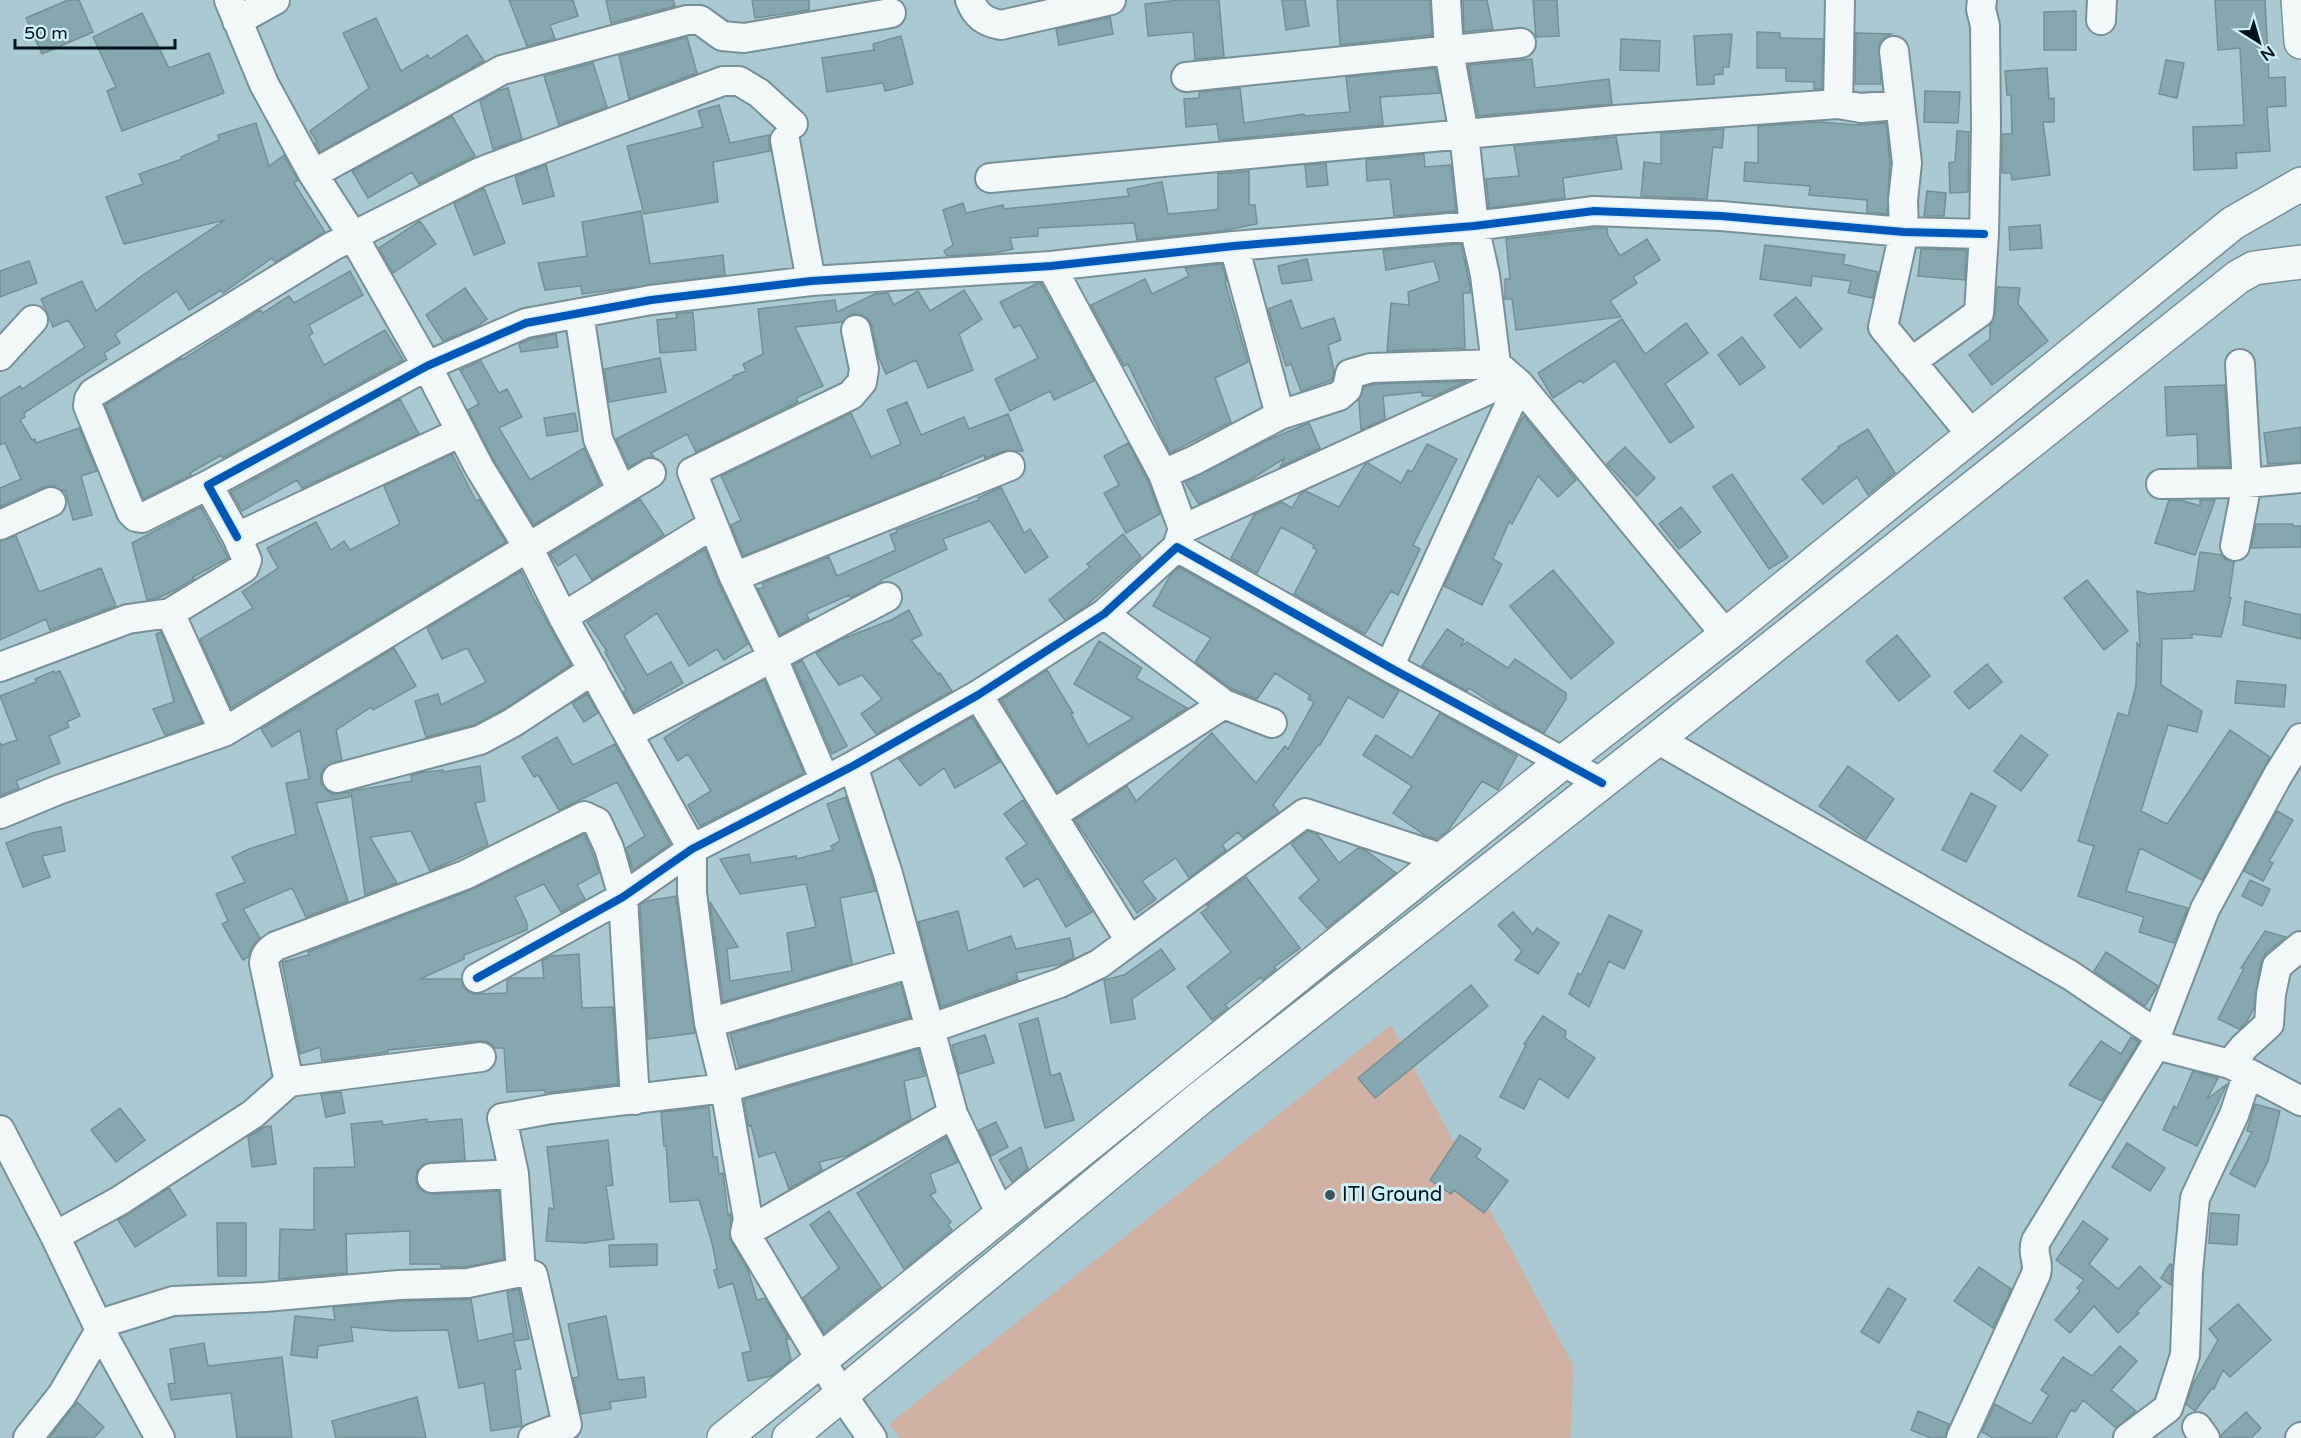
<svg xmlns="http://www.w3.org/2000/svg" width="2301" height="1438" viewBox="0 0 2301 1438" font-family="'Varela Round',sans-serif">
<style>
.pitch{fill:#d2b1a5}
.building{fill:#85a6af;stroke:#758e94;stroke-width:1.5}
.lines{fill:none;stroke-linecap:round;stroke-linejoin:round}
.minor-casing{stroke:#779097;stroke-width:32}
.major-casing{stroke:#779097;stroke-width:36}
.minor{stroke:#f2f7f8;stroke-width:28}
.major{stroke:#f2f7f8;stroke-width:33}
.cycleway-casing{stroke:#d1eef7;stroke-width:11}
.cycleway{stroke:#0057b8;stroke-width:8}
.poi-dot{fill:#3b535a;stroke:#d1eef7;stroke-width:2}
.labels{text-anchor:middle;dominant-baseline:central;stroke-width:6;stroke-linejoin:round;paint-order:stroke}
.poi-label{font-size:20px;fill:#00141a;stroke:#d1eef7;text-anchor:start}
</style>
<rect width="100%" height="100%" fill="#aac9d2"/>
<path class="pitch" d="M1391 1025 1573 1365 1571 1438H900L889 1424Z"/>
<path class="building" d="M68 0H79L93 32 42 54 26 18Z
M509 0H573L578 16 550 25 555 39 527 46Z
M606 0H673L675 6 611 23Z
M752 0H809V10L755 18Z
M1179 0H1219L1224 57 1195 59 1193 32 1148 36 1145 4Z
M1282 0H1305L1309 26 1286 30Z
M1337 0H1430L1432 35 1340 45Z
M1463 0H1487L1493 29 1464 32Z
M1533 0H1557L1559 36 1536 37Z
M2215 0H2265L2269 78 2285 77 2286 106 2267 107 2270 151 2236 153 2237 168 2194 170 2193 127 2244 125 2240 48 2218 50Z
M2076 11V50H2044V12Z
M142 13 169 68 209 53 224 93 122 131 107 91 116 87 93 37Z
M1110 17 1113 34 1059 45 1056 29Z
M376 18 401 71 428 55 430 59 467 35 484 61 320 152 315 143 317 142 310 131 369 88 343 33Z
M1757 32 1780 33V38L1823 39 1822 89H1814V82L1786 81V68H1757Z
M1856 33 1891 34 1884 38 1879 45 1881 84H1855Z
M1732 34 1729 67H1723V74L1714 75V84L1697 85 1694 36Z
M901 36 913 84 885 91 883 83 827 92 822 58 874 50 873 44Z
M687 37 697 73 629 99 619 56Z
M1621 39 1660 41 1659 71 1620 70Z
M1532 59 1535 88 1609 79 1612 104 1478 116 1468 65Z
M2166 60 2184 63 2177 98 2159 94Z
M593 63 607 107 559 125 544 76Z
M1435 68 1440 93 1380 97 1383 125 1219 140 1217 124 1186 127 1184 99 1199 98V92L1240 88 1244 123 1304 114V116L1350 112 1346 77Z
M2047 68 2049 99 2054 98V122H2043L2050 175 2012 180 2011 173H2002V134H2012L2011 95H2007L2005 71Z
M508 88 522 139 493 149 480 101 497 91Z
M1925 91 1960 92 1958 123 1924 122Z
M719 105 730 143 769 135 770 151 713 162 718 202 644 214 627 146 703 127 698 111Z
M452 116 475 156 419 184 412 172 368 198 352 171Z
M1820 122 1856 125 1886 123 1890 163 1887 214 1867 212V200L1809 195 1810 186 1744 181 1745 162 1758 163V126Z
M256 123 269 166 284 155 298 180 294 183 325 232 275 262 272 258 223 293 221 290 189 310 177 291 115 334 120 343 104 353 107 359 24 413 25 417 20 420 32 440 35 439 36 443 79 428 97 471 81 476 92 515 73 520 65 490 63 491 52 486 44 487 0 507V488L21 479 5 443 0 445V398L20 386 22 389 85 347 68 320 53 327 41 299 82 281 96 311 143 275 225 220 124 244 106 197 143 184 139 174 182 159 181 157 219 140 218 135Z
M1724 129 1722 148 1713 147 1707 199 1641 196 1644 162 1661 164V133Z
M1957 131 1969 132 1968 192 1950 193 1949 163 1955 162Z
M1616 137 1622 169 1563 178 1565 198 1489 208 1486 179 1519 176 1514 146Z
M1424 154 1425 167 1451 165 1456 211 1394 216 1390 179 1367 181 1366 160Z
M1326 163 1328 185 1307 187 1305 165Z
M546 165 554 196 523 204 515 176Z
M1249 171V205H1255L1257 224 1222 231 1137 240 1134 223 1038 228V236L1010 238 1013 249 995 253 947 256 944 251 953 245 943 210 963 203 966 213 1003 205 1004 209 1055 204 1129 196 1127 189 1162 182 1168 214 1213 210 1218 209V174Z
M484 188 505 243 474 255 454 203Z
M1927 191 1946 193 1944 216H1924Z
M641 211 650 264 723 255 725 275 582 294 581 286 545 290 538 263 587 256 582 222Z
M420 221 436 244 393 273 379 248Z
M2040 225 2042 248 2010 250 2009 227Z
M1595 228H1607L1608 236 1620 256 1647 239 1660 260 1633 277 1637 283 1610 301 1621 317 1516 330 1512 299H1505V279H1510L1506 239Z
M1461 244 1470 286V293H1463L1465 348 1387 351 1391 303 1409 305 1408 292 1440 281 1434 261 1386 270 1383 250Z
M1765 245 1845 255 1843 264 1878 272 1873 298 1848 293 1851 281 1812 276 1811 286 1760 279Z
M1921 249 1966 250 1965 280 1918 276Z
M1307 259 1312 280 1282 284 1278 266Z
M29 261 37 283 0 297V271Z
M1222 264 1227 281 1225 282 1248 362 1215 378 1231 422 1170 453 1128 364 1124 366 1091 305 1145 279 1152 294 1189 276 1185 268Z
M350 271 363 295 309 325 313 333 309 336 324 365 385 330 403 360 223 458 221 455 190 473 191 475 143 499 105 405 181 358 182 360 260 310 263 313 289 296 294 303Z
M1041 283 1094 381 1054 400 1050 391 1010 411 995 379 1038 358 1020 325 1014 328 1000 302 1036 284Z
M1997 287 2020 288 2018 304 2048 341 1992 385 1969 355 1990 339V325L1995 314Z
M465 288 487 319 476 327 443 341 426 315Z
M964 290 982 319 959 334 973 370 928 388 916 360 886 374 878 356 872 326 868 319 862 315 852 314 842 322 795 327 823 386 796 398 798 402 696 452 687 434 651 453 654 457 643 459 629 467 616 439 734 378 733 376 746 371 743 364 763 354 758 309 835 300 837 312 875 294 888 293 894 305 918 291 930 311Z
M1796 297 1822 329 1800 348 1774 315Z
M1291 300 1301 329 1334 318 1341 340 1328 345 1334 370 1332 380 1301 391 1291 364 1286 366 1268 309Z
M693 312 696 350 660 353 657 320 677 318 676 314Z
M1622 319 1645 354 1686 323 1708 353 1665 384 1694 427 1670 443 1615 361 1583 383 1581 380 1553 398 1538 373Z
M556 334 558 347 521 352 519 344 531 339Z
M1742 337 1765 367 1740 385 1718 355Z
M660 358 666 392 609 402 604 369Z
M481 361 499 393 507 389 522 417 499 428 530 480 584 448 600 484 534 525 493 459 468 410 479 404 460 370Z
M1467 381 1435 396H1422V392L1383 396 1385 419 1361 430 1359 400 1364 387 1374 384Z
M2225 385 2230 467H2198L2197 434 2167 436 2165 387Z
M400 399 419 434 302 488 297 480 242 511 231 492Z
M907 402 921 435 964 417 969 429 1008 414 1023 451H1004L985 458 984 455 941 474 942 476 743 556 731 525 741 520 721 476 851 413 871 457 901 444 887 410Z
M575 413 578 431 547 436 544 418Z
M1524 416 1576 480 1558 497 1538 476 1512 524 1509 522 1493 559 1502 564 1482 605 1444 586 1521 420Z
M1309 423 1320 448 1280 467 1285 458 1250 480 1199 504 1185 482 1268 440Z
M2301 427V462L2268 464 2264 433Z
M1868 429 1895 473 1868 495 1857 477 1823 504 1802 479 1839 448 1838 447Z
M1128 443 1148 481 1160 514 1126 533 1104 493 1119 485 1104 456Z
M1427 444 1457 459 1413 545 1420 549 1398 595 1391 591 1365 634 1294 594 1317 550 1313 548 1314 545 1281 527 1257 573 1231 558 1254 515 1282 502 1292 508 1300 494 1306 491 1339 507 1365 464 1368 463 1401 483 1408 470 1412 472Z
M1625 447 1655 478 1637 496 1607 464Z
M452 454 476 501 479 499 506 542 231 708 200 639 253 608 242 592 278 568 267 548 316 522 331 550 344 541 350 550 400 524 384 486Z
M1732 474 1788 557 1769 569 1713 487Z
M1001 487 1024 533 1030 529 1048 557 1025 573 990 521 943 539 947 549 881 580 882 582 851 598 849 595 806 614 809 619 780 635 758 589 764 587 762 583 829 557 837 576 896 550 890 535 897 532 896 530 979 500 978 498Z
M640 499 664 535 592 580 576 554 558 566 550 554Z
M2169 500H2181L2200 506V500H2215L2195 555 2155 543Z
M201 507 228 558 193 577 194 579 177 589 158 598 147 600 132 543Z
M1681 507 1701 532 1679 549 1659 524Z
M2256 524H2293V526H2301V547L2251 548Z
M1123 534 1141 557 1086 606 1065 620 1049 600 1090 567 1087 564Z
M16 536 39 592 101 568 116 606 50 630 46 619 0 640V541Z
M705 549 719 584 748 644 724 660 717 649 689 666 657 613 624 636 647 675 671 662 683 683 634 711 623 692 626 690 605 652 607 651 587 622Z
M2200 552 2222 555 2225 559 2234 562 2229 597 2231 598 2221 637 2192 634V638L2162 639 2161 685 2202 711 2197 732 2168 725 2141 811 2167 824 2230 730 2270 757 2202 880 2140 848 2126 891 2188 908 2174 943 2139 932 2144 917 2078 896 2094 846 2078 841 2118 713 2128 716 2136 686 2137 643 2140 647 2137 591 2148 594 2194 591Z
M1179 567 1399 691 1383 718 1348 697 1320 745 1319 744 1273 805 1279 812 1243 838 1238 832 1222 845 1226 850 1189 878 1176 858 1142 881 1156 899 1137 913 1075 820 1127 786 1136 801 1135 802 1212 733 1256 783 1285 746 1288 749 1314 702 1308 699 1310 695 1275 673 1257 699 1232 689 1195 662 1211 638 1153 606 1170 576Z
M1553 570 1614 643 1571 679 1510 606Z
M521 571 532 595 571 665 504 709 474 725 426 737 415 701 438 694 441 705 486 682 467 648 442 659 427 628Z
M2087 580 2128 631 2104 650 2064 598Z
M2245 601 2301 615V639L2243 625Z
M909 610 922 635 911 640 938 674 940 673 952 691 876 734 861 714 882 699 862 675 839 685 816 653 840 640 891 620Z
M1447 629 1464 640 1460 647 1467 642 1508 668 1515 659 1566 693V699L1544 733 1502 710 1469 688 1467 691 1422 666Z
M161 632 202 722 165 735 153 709 174 702 156 634Z
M1897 635 1930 676 1899 701 1866 661Z
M1099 641 1142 668 1136 678 1187 708 1057 792 1001 700 1047 670 1073 713 1071 714 1088 745 1133 718 1074 684Z
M394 648 416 686 373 710 371 707 336 730 342 760 326 766 321 774V783L326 790 333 794 349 792 350 797 316 803 348 901 306 917 292 888 243 909 260 938 253 946 248 957 243 960 222 924 228 921 216 894 245 882 232 857 249 849 296 834 286 783 309 779 300 730 272 747 261 729Z
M802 660 847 746 832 754 794 665Z
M1987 664 2002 682 1969 709 1954 692Z
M54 671 55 673 60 671 80 716 67 722 69 727 49 736 60 763 16 781 19 788 0 796V743L2 745 17 740 0 696 36 682 35 679Z
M764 680 804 773 700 826 688 805 711 791 688 754 678 761 664 738 706 711Z
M2237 681 2286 685 2284 707 2235 703Z
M587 694 598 713 584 722 572 703Z
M1440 713 1517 756 1498 790 1482 781 1448 831 1437 839 1426 836 1393 813 1412 786 1363 755 1376 735 1412 758Z
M972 717 1000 762 955 788 944 768 920 786 899 759Z
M2021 735 2048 755 2021 791 1994 771Z
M557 737 573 765 615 744 670 844 633 870 626 848 645 836 617 782 559 810 538 775 534 777 522 757Z
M480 766 485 801 475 803 488 845 430 871 411 831 370 837 397 883 365 895 351 791 412 781 411 775 424 772 443 770V772Z
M1848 766 1894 799 1866 839 1819 806Z
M1971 793 1996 806 1966 862 1942 850Z
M846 797 876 891 840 898 852 964 723 1002 710 902 738 947 727 949 730 981 792 971 787 933 816 927 806 884 740 894 720 859 749 854 751 863 796 856V859L833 850 831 846 840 841 827 804Z
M1023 800 1092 912 1066 927 1038 878 1024 887 1006 858 1027 844 1004 814Z
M2277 811 2293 820 2269 861 2273 863 2263 881 2244 871Z
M61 827 65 851 42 856 50 877 23 887 6 843 32 833Z
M1308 831 1317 834 1339 863 1358 848 1365 850 1396 873 1327 928 1299 898 1319 880 1291 844Z
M584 834 593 854 599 873 577 885 585 899 561 912 544 884 515 897 527 923V930L464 955V959L420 979H461L463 986 469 992 476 994 507 993V980L511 978H544L542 961 551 956 579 954 582 1008 613 1007 618 1084 545 1093V1090L507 1092 504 1048H495L488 1042 479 1041 388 1050V1052L322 1061 320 1047 300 1054 282 962 309 955 308 952 471 890Z
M1246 877 1300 948 1274 967 1276 969 1263 980 1261 977 1225 1005 1228 1008 1212 1020 1187 987 1231 952 1201 913 1209 907 1207 905Z
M2250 880 2270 889 2262 906 2242 896Z
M676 896 695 1033 648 1039 640 905 646 901Z
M958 911 968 951 1011 936 1016 949 1070 938 1074 958 1061 964 1016 973 1018 980 941 1007 918 922Z
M1513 912 1533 934 1537 928 1559 943 1538 974 1515 960 1522 951 1498 925Z
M1609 915 1642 931 1624 969 1609 961 1589 1007 1569 994 1578 973 1581 975Z
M2265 931 2286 937 2266 953 2261 962 2254 1008 2246 1023 2239 1029 2218 1019 2244 968H2241Z
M1161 949 1175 969 1132 999 1135 1019 1111 1023 1104 980 1124 975Z
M2106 952 2158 986 2145 1006 2094 971Z
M901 984 910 1017 739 1067 730 1034Z
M1471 985 1488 1006 1375 1098 1358 1078Z
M1543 1016 1566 1031 1565 1038 1595 1058 1568 1098 1539 1078 1524 1109 1500 1097 1526 1045 1524 1044Z
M1038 1018 1051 1076 1060 1073 1074 1120 1045 1128 1019 1024Z
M985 1035 994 1063 959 1074 952 1045Z
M2131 1037 2139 1042 2102 1101 2069 1085 2101 1041 2121 1054Z
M918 1049 925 1076 904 1081 911 1119 849 1155 819 1162 822 1170 789 1189 775 1152 759 1157 751 1125 748 1126 744 1100Z
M2193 1071 2218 1078 2207 1099 2227 1084 2197 1146 2163 1130 2174 1106 2177 1108Z
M341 1092 345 1113 326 1117 321 1094Z
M2255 1104 2280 1111 2268 1161 2255 1187 2230 1174 2252 1132 2247 1131Z
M709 1107 713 1157H717L719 1174 723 1173 728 1215 730 1214 731 1219 730 1239 748 1270 757 1300 765 1298 789 1339H786L791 1360 771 1376 748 1381 742 1353 751 1351 733 1283 719 1288 714 1270 717 1269 712 1243 699 1200 670 1202 666 1146H664L661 1112Z
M120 1108 145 1140 116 1162 91 1130Z
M427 1119V1122L462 1119 465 1160 424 1164 417 1171 416 1179 418 1186 424 1192 433 1194 499 1191 504 1259 466 1267H441V1264H410V1231L346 1234 347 1273 279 1279 280 1229 314 1230V1168L355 1167 351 1124 382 1121 383 1125Z
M996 1122 1008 1147 991 1156 979 1130Z
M271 1126 276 1164 252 1167 248 1137 264 1127Z
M1460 1135 1481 1149 1476 1157 1508 1181 1484 1213 1454 1190 1451 1194 1430 1180Z
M946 1137 958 1162 930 1174 936 1192 930 1195 951 1222 948 1225 952 1230 904 1269 857 1193Z
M608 1140 613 1185 606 1186 614 1239 585 1243 546 1241 549 1208 554 1209 547 1147Z
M2127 1143 2165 1168 2150 1191 2112 1167Z
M1021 1147 1028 1169 1012 1182 999 1160Z
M169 1188 186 1215 135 1247 118 1220Z
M829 1211 881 1287 824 1333 803 1298 839 1268 810 1225Z
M2211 1213 2239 1215 2237 1245 2209 1243Z
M2083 1221 2108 1239 2089 1264 2118 1289 2140 1266 2161 1287 2137 1311 2139 1313 2118 1333 2094 1306 2070 1333 2055 1320 2080 1291 2077 1288 2084 1280 2056 1260Z
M217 1223H246V1276H218Z
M657 1244V1265L610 1267 609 1245Z
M2170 1264 2172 1265 2171 1285 2161 1278Z
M1979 1267 2011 1289 1993 1328 1954 1301Z
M1888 1288 1906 1299 1879 1343 1861 1332Z
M519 1289 529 1339 514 1341 521 1369 515 1370 522 1426 491 1431 484 1383 459 1388 448 1330 392 1331 351 1327 353 1341 318 1346 317 1358 291 1355 295 1316 335 1320 333 1307 400 1301 471 1299 478 1341 513 1333 514 1338 507 1292Z
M2238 1304 2271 1340 2230 1377 2223 1370 2214 1389 2212 1388 2195 1411 2186 1404 2193 1384 2218 1340 2209 1329Z
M606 1316 618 1380 644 1377 646 1397 610 1402 611 1409 581 1414 573 1378 579 1377 568 1324Z
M204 1343 208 1366 282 1357 292 1438H237L231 1393 171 1400 168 1384 175 1383 170 1349Z
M2120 1346 2137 1361 2111 1390 2136 1411 2116 1428 2083 1400 2075 1412 2071 1410 2056 1438H1993L1982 1432 1995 1404 2031 1424 2049 1395 2041 1390 2063 1357 2092 1376Z
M417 1397 426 1438H336L332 1421Z
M77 1402 104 1427 94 1438H49Z
M1918 1411 1949 1424 1945 1438H1931L1911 1430Z
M2246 1412 2261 1428 2251 1438H2221V1435Z"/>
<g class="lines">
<g class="minor-casing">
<path id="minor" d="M229 0 264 84 313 174 502 70 687 20H700L722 36 744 38 891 13
M970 0C976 16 985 22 1001 25L1111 0
M1446 0 1449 51 1464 134 1474 226 1485 275 1496 364 1519 384 1726 635
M2101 20 2102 0
M237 21 275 0
M1894 51 1907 163 1903 200 1904 232 1883 327 1971 434
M1186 77 1521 43
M1838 104 1840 0
M785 140 811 281
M313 174 353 236 427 366 479 467 528 547 563 617 692 849V893L709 1023 725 1088 748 1219 745 1233
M990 178 1616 120 1838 104 1861 108 1899 105
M1234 246 1280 415
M1051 266 1163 474 1183 529
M579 313 598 439 621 490
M0 356 33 320
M1911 362 1979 313 1984 234 1986 128 1985 26 1981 9 1982 0
M1163 474 1195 460 1280 415 1339 396 1347 389 1350 374 1371 368 1496 364
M2161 484 2247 483 2301 478
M208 485 142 518 136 517 131 512 88 406 89 399 93 393 331 247 480 172 723 81H739L759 93 793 124
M0 525 51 502
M237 537 208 485 427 366 526 323 651 300 811 281 1051 266 1234 246 1474 226 1594 211 1721 216 1904 232 1984 234
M2235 546 2247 483 2240 364
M1177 547 1183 529 1512 379
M734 577 692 472 851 395 862 382 864 369 856 330
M170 613 224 732
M1104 614 1224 704 1272 723
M563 617 712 525
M0 667 128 619 170 613 244 568 247 560 237 537 461 432
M1389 667 1519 384
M978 695 1130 941 1305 813 1444 859
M629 733 887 597
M1657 739 2070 975 2157 1034
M853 766 888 874 953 1114
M337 778 480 740 512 723 593 670
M825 781 772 656 734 577 1010 466
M0 814 58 790 224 732 651 473
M1052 815 1224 704
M477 978 623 897 692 849 853 766 978 695 1104 614 1177 547 1389 667 1602 783
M709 1023 912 963
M2230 1064 2244 1047 2269 1024 2271 994 2277 966 2301 946
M2248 1073 2301 1101
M289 1082 264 963C265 954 269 951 276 946L465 875 584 816 597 822 609 848 623 897 635 1100
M0 1130 55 1236 100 1330 160 1438
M432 1178 514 1174
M55 1236 119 1201 253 1114 289 1082 481 1057
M521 1272 514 1174 502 1118 551 1109 725 1088 929 1029 1060 983 1099 964 1130 941
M2197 1427 2205 1438
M28 1438 62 1395 100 1330 112 1320 173 1301 265 1297 399 1285 468 1283 521 1272 533 1275 567 1425 533 1438
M872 1438 842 1395 745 1233 953 1114 1001 1215
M1961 1438 2036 1274C2040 1260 2031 1256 2036 1241L2156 1045
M2128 1438 2168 1408 2185 1355 2188 1272 2195 1198 2234 1115 2248 1073 2230 1064 2156 1045 2157 1034 2205 909 2278 775 2301 738
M2300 1438 2301 1437"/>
</g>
<g class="major-casing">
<path id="major" d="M2298 0 2301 42
M724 1438 1563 762 1726 635 2233 223 2301 184
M789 1438 1200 1098 1657 739 2238 277 2254 268 2301 262"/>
</g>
<use href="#minor" class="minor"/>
<use href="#major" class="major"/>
<g class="cycleway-casing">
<path id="cycleway" d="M237 537 208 485 427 366 526 323 651 300 811 281 1051 266 1234 246 1474 226 1594 211 1721 216 1904 232 1984 234
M477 978 623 897 692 849 853 766 978 695 1104 614 1177 547 1389 667 1602 783"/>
</g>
<use href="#cycleway" class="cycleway"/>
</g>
<circle class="poi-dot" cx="1330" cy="1195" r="6"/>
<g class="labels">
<g class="poi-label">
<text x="1342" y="1195">ITI Ground</text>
</g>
</g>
<g transform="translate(2259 42) rotate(143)" stroke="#d1eef7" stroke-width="4.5" paint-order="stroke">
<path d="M0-4.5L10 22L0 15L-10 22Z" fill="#00141a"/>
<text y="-9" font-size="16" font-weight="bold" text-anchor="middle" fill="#00141a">N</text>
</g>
<path d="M15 39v9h160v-9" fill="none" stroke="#00141a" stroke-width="3"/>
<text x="24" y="39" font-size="18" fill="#00141a" stroke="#d1eef7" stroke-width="4.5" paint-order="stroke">50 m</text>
</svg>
